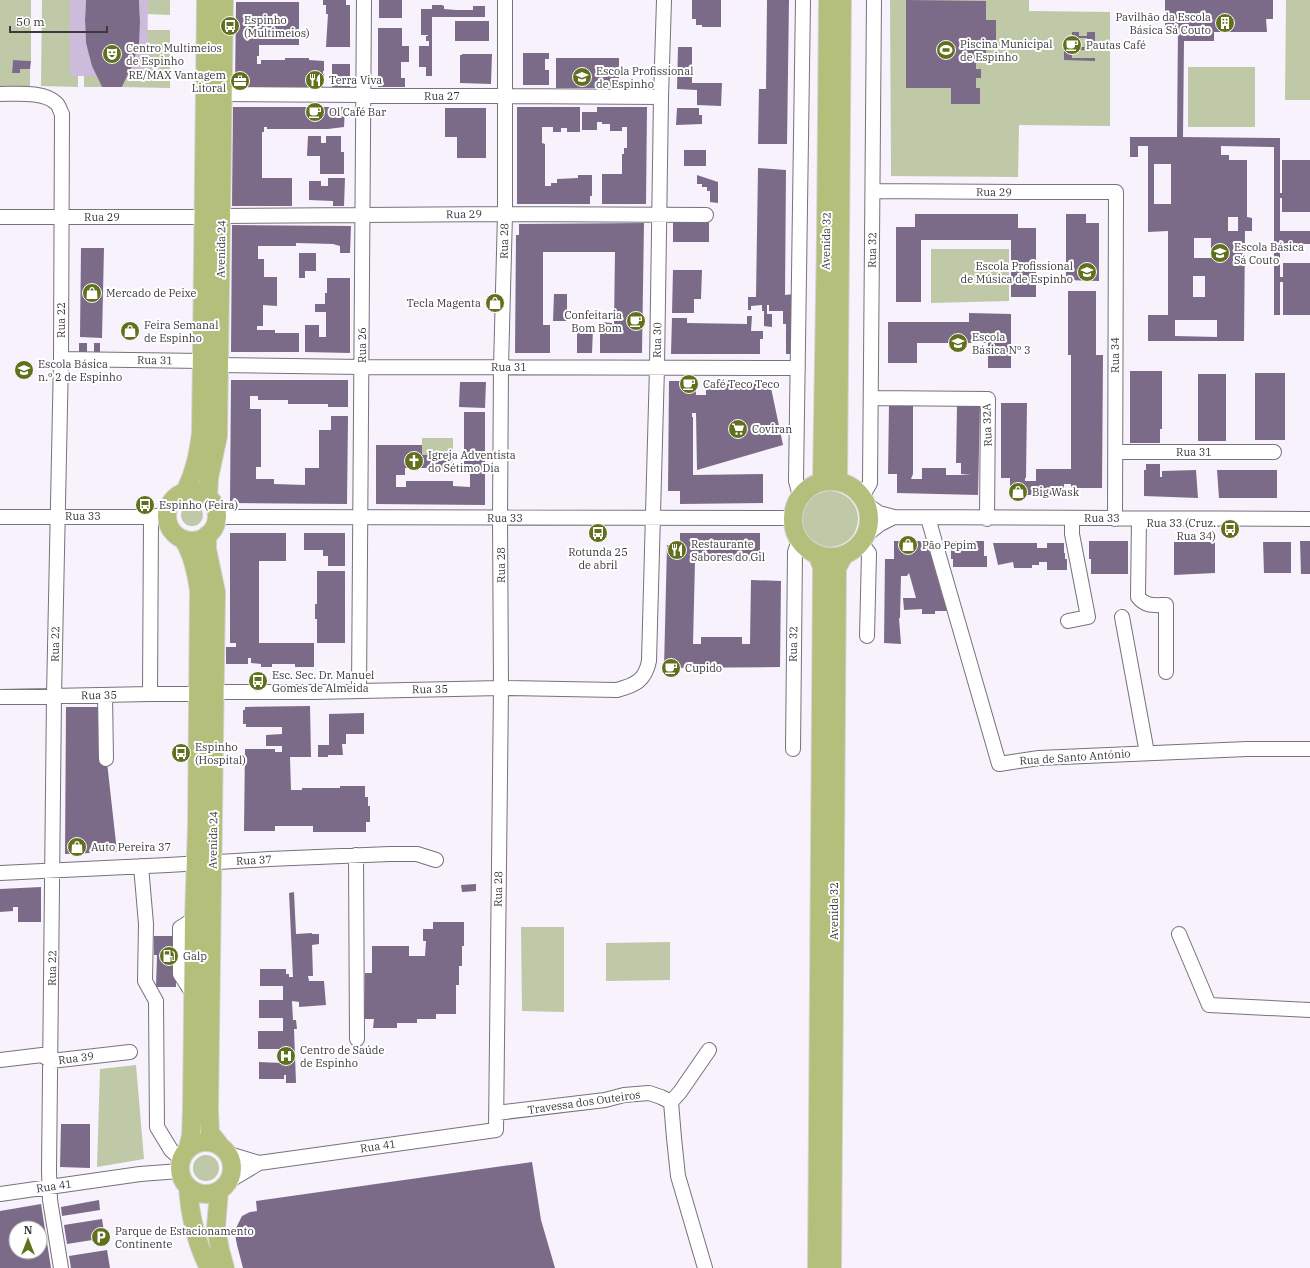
<svg xmlns="http://www.w3.org/2000/svg" width="1310" height="1268" viewBox="0 0 1310 1268" font-family="'IBM Plex Serif',serif">
<style>
.green{fill:#bfc8a7}
.water{fill:#cdbbdb}
.building{fill:#7c6b88;fill-rule:evenodd}
.lines{fill:none;stroke-linecap:round;stroke-linejoin:round}
.minor-casing{stroke:#77727b;stroke-width:16}
.major-casing{stroke:#d4d3d4;stroke-width:20}
.minor{stroke:#fff;stroke-width:14}
.major{stroke:#b3bf7a;stroke-width:18}
.labels{text-anchor:middle;dominant-baseline:central;stroke-width:4;stroke-linejoin:round;paint-order:stroke}
.poi-label{font-size:11px;fill:#3b393d;stroke:#fff;text-anchor:start}
.street-label{font-size:11px;fill:#3b393d;stroke:#fff}
</style>
<rect width="100%" height="100%" fill="#f7f2fc"/>
<path class="green" d="M0 0H31V61L13 60 12 73H20V69H30V86H0Z
M42 0H70V76H78V87L41 86Z
M148 0H170V15L147 14Z
M890 0H1029V11L1110 12V126L1019 125 1018 177 891 176Z
M1286 0H1310V100H1285Z
M147 30H170V88L122 87 127 77H147Z
M1188 67H1255V127H1188Z
M84 76H97L102 87H84Z
M931 249H1009V301L931 303Z
M422 438H453V455H422Z
M802 519a28 28 0 1 1 56 0a28 28 0 1 1-56 0Z
M181 515a11 11 0 1 1 22 0a11 11 0 1 1-22 0Z
M521 927H564V1012L522 1011Z
M670 942V980L606 981V943Z
M136 1065 144 1159 97 1167 100 1069Z
M193 1168a13 13 0 1 1 26 0a13 13 0 1 1-26 0Z"/>
<path class="water" d="M70 0H86L85 20 86 43 97 76H70Z
M139 0H148L147 77H127C139 52 141 27 139 0Z"/>
<path class="building" d="M86 0H139L140 22 139 43 132 66 122 87H102L92 66 86 43 85 20Z
M323 0H346V5H350V47H326L328 14H326V5H323Z
M379 0H402V18H379Z
M692 0H721V27H702V25H696V19H692Z
M767 0H789L787 144H758L759 89H766Z
M906 0 986 1V20H996V40H986V60H976V69H981V78H976V88H980V104H951V88H906Z
M1165 0H1273V19H1266L1267 32H1214V41H1184L1183 137 1280 138V193H1282V160H1310V212H1282V198H1280V231H1310V244H1280V277H1283V263H1310V315H1283V282H1280V315H1274V147L1221 146V155H1229V160H1247V217L1252 218V231H1245L1244 341H1148V315H1168V231L1148 232V146H1138V157H1130V137H1177L1178 26H1170V29L1167 30 1165 28ZM1154 164H1171V204H1154ZM1228 217H1238V231H1228ZM1194 238H1211V258H1194ZM1193 276H1205V297H1193ZM1175 320H1217V337L1175 336Z
M236 2H299V45H259V56H257V64H261V60H285V58H309V60L324 61V71H323V74H324V83H323V87H235Z
M432 5H442L444 6V9L456 10H473V6H485V17H432V76H426V67H419V46H429V41H426V36H428V35H421V9H432Z
M455 21H489V41H455Z
M378 28H402V46H409V62H401V78H405V87H378Z
M1072 32H1079V36H1087V32H1095V50H1072V58H1095V61L1064 60V43H1072ZM1079 38H1087V47H1079Z
M678 47H692V83H722L721 106 697 105V90L677 89Z
M523 53H549V59H545V70H549V85H523Z
M462 54H492L491 84 460 83V55H462Z
M556 58H619V88H556Z
M13 60 31 61 30 69H20V73H12Z
M332 64H350V87H332Z
M233 107H345L344 127 328 129H267V127H264V132H262V178H292V206H232Z
M517 107H580V132H567V128H561V132H553V127H542V143L545 144V186H551V183H557V179L578 178V175H592V196H590V204H517Z
M597 107H647L646 204H602V174H622V154H624V148H627V127H622V131H610V124H602V122H597V130H582V112H597Z
M445 108H486V158H457V137H445Z
M677 108H699V115H702V124L676 125Z
M308 136H321V143H326V136H341V152H344V174H320V156H307Z
M684 150H706V166H684Z
M758 168 786 170 785 295 794 294V303H791V311H794L793 354H786V324H783V311H769V305H767V314H772V327L764 326V311H762V305L751 306V310H748V297H756Z
M697 175 718 182V203L710 202V191H707V187H702V184H697Z
M328 178H345L344 206H333V201L309 200V181H321V186H328Z
M915 214H1018V228H1036V297H1011V240H921V302H896V227H915Z
M1066 214H1086V223H1099V281L1066 280Z
M673 222H709V242H673Z
M644 223 642 353H600V322L612 323V324H614L615 252H543V325H550V353H515L516 235H519V224Z
M232 225 351 226 350 253H340V246L333 244 296 243V246H258V259H264V277H277V306L263 305V326H257V330H275V333H299V352H231Z
M81 248H104L102 338 80 337Z
M299 253H316V271H305V278H299Z
M673 270H702L701 299H694V313H672Z
M327 278H350V353L305 352V325H319V337H326V312H315V304H325V293H327Z
M1068 291H1096V355H1103L1102 488H1071V484H1064V495H1010V478H1001V403H1027L1026 478H1025V481H1036V469H1071V355H1068Z
M554 294H567V321H553Z
M969 313 1011 314V368H988V343H917V363H888V322H969Z
M747 316H752L751 331H763V339H760V354H671L672 318H687V323L747 324Z
M577 329H593L592 353H577Z
M79 343H87V354H79Z
M94 343H100V355H94Z
M1130 371H1162V429H1160V443H1130Z
M1255 373H1285V440H1255Z
M1198 374H1226V441H1198Z
M231 380H348V407H328V404H288V400H258V396H250V409H261V467H256V479H274V484L305 485V468H319V430H331V416H348L347 504 230 503Z
M669 381H695L696 395H706V383H770L783 445 697 470 696 413H692V417H693V475L763 474V503L680 504V491H668Z
M460 382H486L485 408 459 407Z
M889 404 913 405V474L911 479H922V468H946V475H971L961 474V463H956L957 405 980 406 978 495 897 493V474H888Z
M464 412H485V505L376 504V445H422V455H453V470H442V468H405V475H396V487H406V481H453V486L470 487V473H464Z
M1146 464H1160V477H1162V471L1196 470 1198 498 1144 496V470H1146Z
M1217 470H1277V498H1219Z
M230 533H286V561H259V643H314V667H295V664H272V667H261V664L251 663V658H248V664H226V647H236V643H230Z
M304 533H345V566H328V556H323V550H304Z
M680 533H760V561H695L693 644H701V637H742V644H750L751 580 781 581 780 667 664 668 667 545H680Z
M894 541H927L943 598H950V611H935V614H922V609L904 610 903 598H916L909 573 907 576H901L900 618H899L901 644 884 643 885 559H894Z
M951 541H984V556H987V567H953V559H951Z
M1089 541H1128V574H1091V559H1089Z
M1300 541H1310V574H1301Z
M1174 542H1215V573L1174 575Z
M1263 542H1291V573H1264Z
M993 543H1037V548H1047V543H1064V553H1065V559H1067V570H1047V562H1039V565H1032V568H1014L1013 562 998 565Z
M317 571H345V643H317V619H315V604H317Z
M310 706 311 757H290L291 790H302V788H340V786H365V797H368V806H370V822H366V832H313V826H275V831H244L245 749H275V752H282V746H266V735L282 734V727H246V724H243V710H245V707Z
M66 707H99V763L107 762 117 852 65 854Z
M364 713V734H346V744H338H342L343 755H328V757H318V745H329V714Z
M476 884V891L462 892 461 885Z
M41 887V922H18V907H13V911L0 912V889Z
M294 892 296 934 312 933V934H319V944L312 945 313 976H308L309 981H324L326 1005 299 1007V1002L292 1001 293 1020H296L297 1029H294L296 1083H286V1075H284V1079H259V1062L282 1063 283 1049H258V1031H283V1018H259V1000H283V986H260V969H286V974H289V977H293L289 893Z
M433 922H464V946H462V966H459V985H456V1014H436V1019H417V1023H397V1028H373L374 1019H364L365 973H372V946H409V956H425L426 941H423V929H433Z
M154 936H184L176 967V987H156L157 955H154Z
M61 1124H90V1168L60 1167Z
M532 1162 541 1220 555 1268H243L237 1245 235 1234 236 1228 242 1216 250 1212 257 1211 256 1201Z
M99 1200 100 1210 62 1216 61 1207Z
M41 1204 51 1268H0V1211ZM16 1228H40V1252H16Z
M102 1219 105 1238 67 1244 64 1225Z
M107 1250 110 1268H71L69 1256Z"/>
<g class="lines">
<g class="minor-casing">
<path id="minor" d="M0 94C16 94 44 91 56 103 59 105 60 111 62 114L61 359 54 696 49 1171 50 1200 61 1268
M223 94 661 97
M873 191 1023 192H1116L1115 519
M221 216 505 214 706 215
M0 217H203
M61 359 202 361
M219 365 362 367 798 368
M871 398 988 399 987 519
M1115 452H1274
M800 496 796 481 803 0
M862 497 870 483 874 0
M866 504 879 513 894 517 1310 519
M0 517H151L167 514
M217 517 793 518
M928 518 999 764 1039 758 1247 749H1310
M1139 519 1138 597C1146 607 1154 605 1166 605V672
M866 535 880 524 894 517
M861 543 869 553 867 636
M1122 617 1147 753
M1068 621 1088 617 1072 534V518
M359 691 364 0
M215 692H314L501 688 617 690C635 685 645 681 649 661L657 367 661 97 664 0
M150 694 151 517
M105 695 106 759
M0 697 150 694H198
M793 749 795 552 799 540
M356 855 357 1039
M141 866 146 924 145 981 156 1001 157 1127 171 1150 181 1159
M0 873 168 865 269 859 390 854H417L436 860
M1179 934 1209 1005 1310 1010
M193 994 180 974V928L194 919
M0 1060 42 1055 51 1061 130 1052
M671 1102 680 1092 709 1050
M496 1113 605 1100 624 1095 649 1093 661 1097 671 1102 674 1138 678 1176 705 1268
M229 1154 259 1163
M229 1181 259 1163 496 1130 501 688 500 518 501 367 505 214V0
M0 1194 140 1174 180 1171"/>
</g>
<g class="major-casing">
<path id="major" d="M838 481 842 0
M793 519a38 38 0 1 1 76 0a38 38 0 1 1-76 0Z
M822 482 826 237 828 0
M167 516a25 25 0 1 1 50 0a25 25 0 1 1-50 0Z
M185 492C195 471 198 456 201 433L206 0
M208 497 209 478 218 436 224 0
M207 535V549L216 592 209 1109 210 1133 219 1144
M183 539C193 555 196 572 199 590L197 825 194 919 192 1108 191 1136 188 1148
M817 554 822 567 817 1268
M180 1168a26 26 0 1 1 52 0a26 26 0 1 1-52 0Z
M188 1187C190 1215 196 1243 209 1268
M219 1191 216 1227 220 1250 225 1268
M832 1268 837 568 844 555"/>
</g>
<use href="#minor" class="minor"/>
<use href="#major" class="major"/>
</g>
<defs>
<g id="building-disc" transform="scale(1)"><circle r="9.5" fill="#60701c" stroke="#fff"/><path d="M-4-6H4V6H1V3H-1V6H-4ZM-2.5-4.3h1.7v1.8h-1.7ZM.8-4.3h1.7v1.8H.8ZM-2.5-1h1.7V.8h-1.7ZM.8-1h1.7V.8H.8Z" fill="#fff"/></g>
<g id="bus-disc" transform="scale(1)"><circle r="9.5" fill="#60701c" stroke="#fff"/><path d="M-5-6H5V4H4V6H2V4H-2V6H-4V4H-5ZM-3.5-4V0h7V-4ZM-3.5 1.2v1.5H-2V1.2ZM2 1.2v1.5H3.5V1.2Z" fill="#fff"/></g>
<g id="cafe-disc" transform="scale(1)"><circle r="9.5" fill="#60701c" stroke="#fff"/><path d="M-5.5-4.5H6V0H3Q3 3.5 0 3.5H-2.5Q-5.5 3.5-5.5 0ZM3-3.2v2h1.7v-2ZM-6 4.5H4V6H-6Z" fill="#fff"/></g>
<g id="stadium-disc" transform="scale(1)"><circle r="9.5" fill="#60701c" stroke="#fff"/><path d="M0-5a6.5 5 0 1 0 0 10a6.5 5 0 1 0 0-10ZM-3.5-1.8h7v3.6h-7Z" fill="#fff"/></g>
<g id="theatre-disc" transform="scale(1)"><circle r="9.5" fill="#60701c" stroke="#fff"/><path d="M-5-5.5Q0-4 5-5.5V0Q5 5 0 6Q-5 5-5 0ZM-3.3-2.5H-1v1.5H-3.3ZM1-2.5H3.3v1.5H1ZM-2.8 1Q0 5.5 2.8 1Z" fill="#fff"/></g>
<g id="school-disc" transform="scale(1)"><circle r="9.5" fill="#60701c" stroke="#fff"/><path d="M0-5L7-2L0 1L-7-2ZM-4 1L0 2.5L4 1V4Q0 6-4 4Z" fill="#fff"/></g>
<g id="restaurant-disc" transform="scale(1)"><circle r="9.5" fill="#60701c" stroke="#fff"/><path d="M-5-6h1v4h1v-4h1v4h1v-4h1v5L-1.5 .5V6h-2V.5L-5-1ZM5-6V6H3V1.5H1.5Q1.5-4 5-6Z" fill="#fff"/></g>
<g id="office-disc" transform="scale(1)"><circle r="9.5" fill="#60701c" stroke="#fff"/><path d="M-6-3h4V-5.5h4V-3h4V5H-6ZM-1-4.5V-3h2v-1.5ZM-6 0V1H6V0Z" fill="#fff"/></g>
<g id="shop-disc" transform="scale(1)"><circle r="9.5" fill="#60701c" stroke="#fff"/><path d="M-5-2.5h2.3a2.7 3.5 0 0 1 5.4 0H5L5.5 6h-11ZM-1.5-2.5h3a1.5 2.3 0 0 0-3 0Z" fill="#fff"/></g>
<g id="supermarket-disc" transform="scale(1)"><circle r="9.5" fill="#60701c" stroke="#fff"/><path d="M-6-5.5h2.5l.6 2H6L4.5 2H-2.5L-4.4-4H-6ZM-1.5 3.2a1.3 1.3 0 1 0 .1 0ZM3 3.2a1.3 1.3 0 1 0 .1 0Z" fill="#fff"/></g>
<g id="church-disc" transform="scale(1)"><circle r="9.5" fill="#60701c" stroke="#fff"/><path d="M-1.2-6h2.4v3.5h3.3v2.4h-3.3V6h-2.4V-.1h-3.3v-2.4h3.3Z" fill="#fff"/></g>
<g id="fuel-disc" transform="scale(1)"><circle r="9.5" fill="#60701c" stroke="#fff"/><path d="M-5.5-6h7V0h2V4h1.3V-2.5L3-4.5l.8-.8L6-3V5H2.5V1h-1V6h-7ZM-4.2-4.7v3.2H.2V-4.7Z" fill="#fff"/></g>
<g id="hospital-disc" transform="scale(1)"><circle r="9.5" fill="#60701c" stroke="#fff"/><path d="M-5-5h3v3.5h4V-5h3V5h-3V1.5h-4V5h-3Z" fill="#fff"/></g>
<g id="parking-disc" transform="scale(1)"><circle r="9.5" fill="#60701c" stroke="#fff"/><path d="M-3.5-5.5H1a3.5 3.5 0 0 1 0 7H-1V5.5H-3.5ZM-1-3.4V-.6H.8a1.4 1.4 0 0 0 0-2.8Z" fill="#fff"/></g>
</defs>
<g fill-rule="evenodd">
<use href="#building-disc" x="1225" y="23"/>
<use href="#bus-disc" x="230" y="26"/>
<use href="#cafe-disc" x="1072" y="45"/>
<use href="#stadium-disc" x="946" y="50"/>
<use href="#theatre-disc" x="112" y="54"/>
<use href="#school-disc" x="582" y="77"/>
<use href="#restaurant-disc" x="315" y="80"/>
<use href="#office-disc" x="240" y="81"/>
<use href="#cafe-disc" x="315" y="112"/>
<use href="#school-disc" x="1220" y="253"/>
<use href="#school-disc" x="1087" y="272"/>
<use href="#shop-disc" x="92" y="293"/>
<use href="#shop-disc" x="495" y="303"/>
<use href="#cafe-disc" x="636" y="321"/>
<use href="#shop-disc" x="130" y="331"/>
<use href="#school-disc" x="958" y="343"/>
<use href="#school-disc" x="24" y="370"/>
<use href="#cafe-disc" x="689" y="384"/>
<use href="#supermarket-disc" x="738" y="429"/>
<use href="#church-disc" x="414" y="461"/>
<use href="#shop-disc" x="1018" y="492"/>
<use href="#bus-disc" x="145" y="505"/>
<use href="#bus-disc" x="1230" y="529"/>
<use href="#bus-disc" x="598" y="533"/>
<use href="#shop-disc" x="908" y="545"/>
<use href="#restaurant-disc" x="677" y="550"/>
<use href="#cafe-disc" x="671" y="668"/>
<use href="#bus-disc" x="258" y="681"/>
<use href="#bus-disc" x="181" y="753"/>
<use href="#shop-disc" x="77" y="847"/>
<use href="#fuel-disc" x="169" y="956"/>
<use href="#hospital-disc" x="286" y="1056"/>
<use href="#parking-disc" x="101" y="1237"/>
</g>
<g class="labels">
<g class="poi-label">
<text x="1211" y="17" text-anchor="end">Pavilhão da Escola<tspan x="1211" dy="13">Básica Sá Couto</tspan></text>
<text x="244" y="20">Espinho<tspan x="244" dy="13">(Multimeios)</tspan></text>
<text x="960" y="44">Piscina Municipal<tspan x="960" dy="13">de Espinho</tspan></text>
<text x="1086" y="45">Pautas Café</text>
<text x="126" y="48">Centro Multimeios<tspan x="126" dy="13">de Espinho</tspan></text>
<text x="596" y="71">Escola Profissional<tspan x="596" dy="13">de Espinho</tspan></text>
<text x="226" y="75" text-anchor="end">RE/MAX Vantagem<tspan x="226" dy="13">Litoral</tspan></text>
<text x="329" y="80">Terra Viva</text>
<text x="329" y="112">Ol Café Bar</text>
<text x="1234" y="247">Escola Básica<tspan x="1234" dy="13">Sá Couto</tspan></text>
<text x="1073" y="266" text-anchor="end">Escola Profissional<tspan x="1073" dy="13">de Música de Espinho</tspan></text>
<text x="106" y="293">Mercado de Peixe</text>
<text x="481" y="303" text-anchor="end">Tecla Magenta</text>
<text x="622" y="315" text-anchor="end">Confeitaria<tspan x="622" dy="13">Bom Bom</tspan></text>
<text x="144" y="325">Feira Semanal<tspan x="144" dy="13">de Espinho</tspan></text>
<text x="972" y="337">Escola<tspan x="972" dy="13">Básica Nº 3</tspan></text>
<text x="38" y="364">Escola Básica<tspan x="38" dy="13">n.º 2 de Espinho</tspan></text>
<text x="703" y="384">Café Teco Teco</text>
<text x="752" y="429">Coviran</text>
<text x="428" y="455">Igreja Adventista<tspan x="428" dy="13">do Sétimo Dia</tspan></text>
<text x="1032" y="492">Big Wask</text>
<text x="159" y="505">Espinho (Feira)</text>
<text x="1216" y="523" text-anchor="end">Rua 33 (Cruz.<tspan x="1216" dy="13">Rua 34)</tspan></text>
<text x="691" y="544">Restaurante<tspan x="691" dy="13">Sabores do Gil</tspan></text>
<text x="922" y="545">Pão Pepim</text>
<text x="598" y="552" text-anchor="middle">Rotunda 25<tspan x="598" dy="13">de abril</tspan></text>
<text x="685" y="668">Cupido</text>
<text x="272" y="675">Esc. Sec. Dr. Manuel<tspan x="272" dy="13">Gomes de Almeida</tspan></text>
<text x="195" y="747">Espinho<tspan x="195" dy="13">(Hospital)</tspan></text>
<text x="91" y="847">Auto Pereira 37</text>
<text x="183" y="956">Galp</text>
<text x="300" y="1050">Centro de Saúde<tspan x="300" dy="13">de Espinho</tspan></text>
<text x="115" y="1231">Parque de Estacionamento<tspan x="115" dy="13">Continente</tspan></text>
</g>
<g class="street-label">
<text x="442" y="96">Rua 27</text>
<text transform="translate(994 192) rotate(1)">Rua 29</text>
<text transform="translate(464 214) rotate(-1)">Rua 29</text>
<text x="102" y="217">Rua 29</text>
<text transform="translate(504 241) rotate(-89)">Rua 28</text>
<text transform="translate(826 241) rotate(-89)">Avenida 32</text>
<text transform="translate(221 249) rotate(-89)">Avenida 24</text>
<text transform="translate(872 250) rotate(-89)">Rua 32</text>
<text transform="translate(61 320) rotate(-90)">Rua 22</text>
<text transform="translate(657 340) rotate(-89)">Rua 30</text>
<text transform="translate(362 345) rotate(-90)">Rua 26</text>
<text transform="translate(1115 355) rotate(-90)">Rua 34</text>
<text transform="translate(155 360) rotate(1)">Rua 31</text>
<text x="509" y="367">Rua 31</text>
<text transform="translate(987 425) rotate(-92)">Rua 32A</text>
<text x="1194" y="452">Rua 31</text>
<text x="83" y="516">Rua 33</text>
<text x="505" y="518">Rua 33</text>
<text x="1102" y="518">Rua 33</text>
<text transform="translate(501 565) rotate(-90)">Rua 28</text>
<text transform="translate(55 644) rotate(-89)">Rua 22</text>
<text transform="translate(793 644) rotate(-89)">Rua 32</text>
<text transform="translate(430 689) rotate(-1)">Rua 35</text>
<text transform="translate(99 695) rotate(-1)">Rua 35</text>
<text transform="translate(1075 757) rotate(-4)">Rua de Santo António</text>
<text transform="translate(213 840) rotate(-89)">Avenida 24</text>
<text transform="translate(254 860) rotate(-3)">Rua 37</text>
<text transform="translate(498 889) rotate(-89)">Rua 28</text>
<text transform="translate(834 911) rotate(-90)">Avenida 32</text>
<text transform="translate(52 968) rotate(-89)">Rua 22</text>
<text transform="translate(76 1058) rotate(-7)">Rua 39</text>
<text transform="translate(584 1102) rotate(-8)">Travessa dos Outeiros</text>
<text transform="translate(378 1146) rotate(-8)">Rua 41</text>
<text transform="translate(54 1186) rotate(-8)">Rua 41</text>
</g>
</g>
<g transform="translate(28 1240)"><circle r="19" fill="#ffffff" stroke="#b1b0b1"/>
<path d="M0-3L7 15L0 10L-7 15Z" fill="#60701c"/>
<text y="-6" font-size="11" font-weight="bold" text-anchor="middle" fill="#3b393d">N</text>
</g>
<path d="M10 26v6h97v-6" fill="none" stroke="#3b393d" stroke-width="2"/>
<text x="16" y="26" font-size="12" fill="#3b393d" stroke="#ffffff" stroke-width="3" paint-order="stroke">50 m</text>
</svg>
